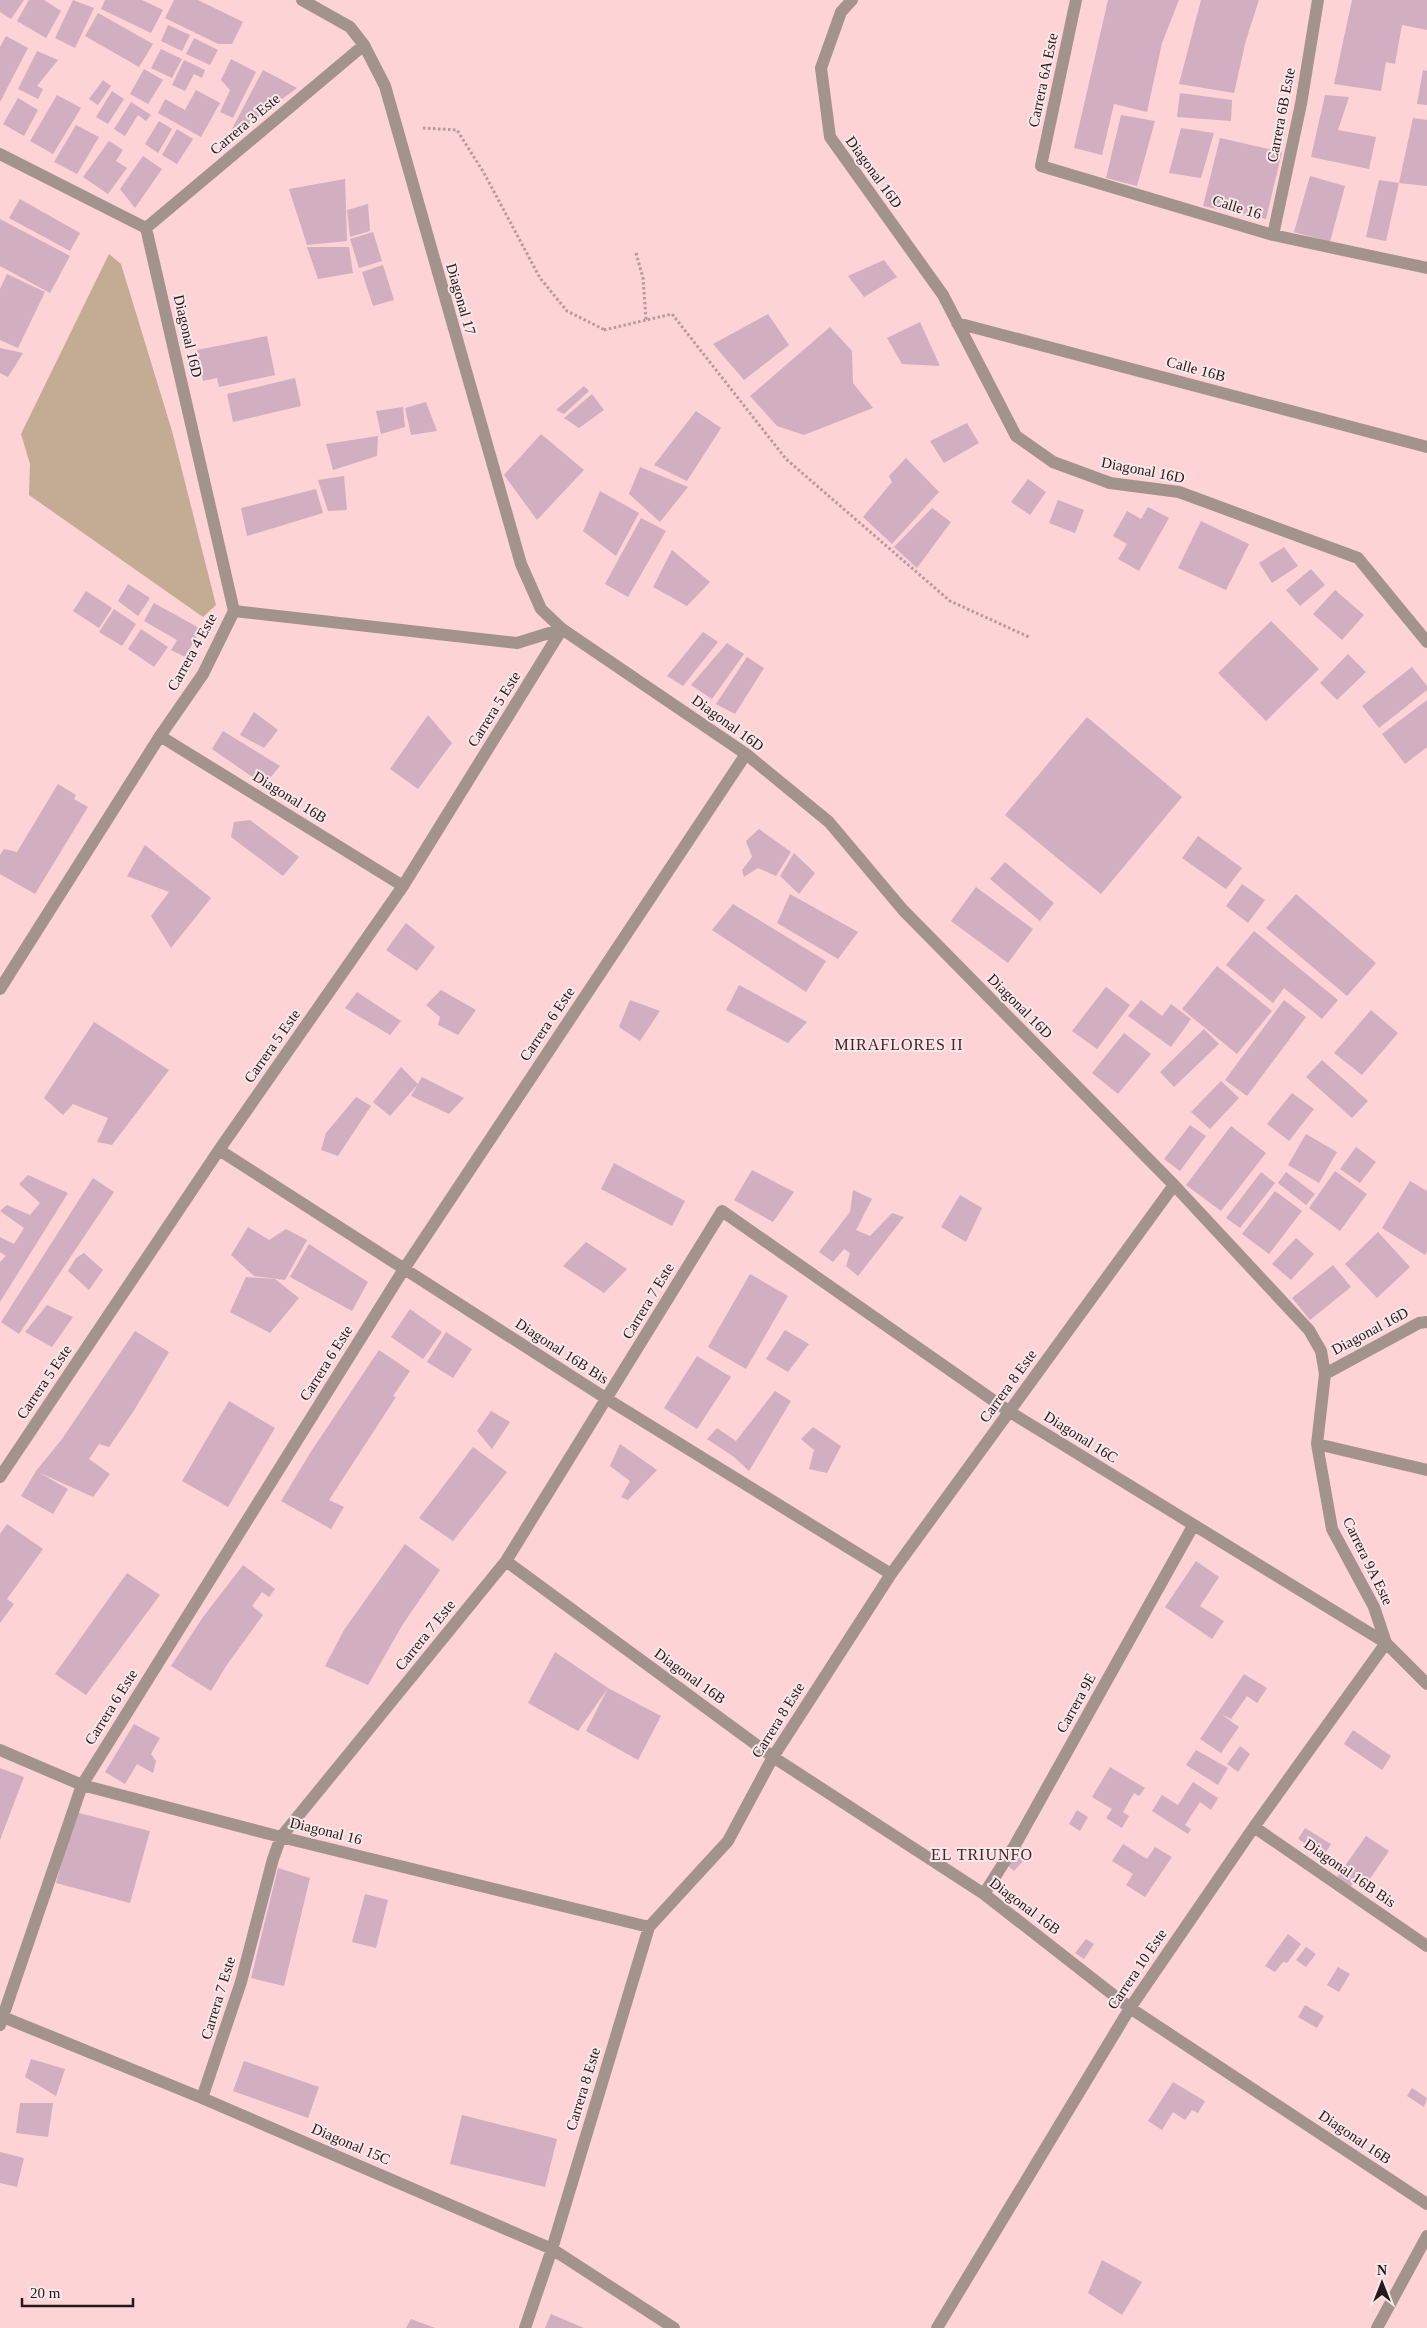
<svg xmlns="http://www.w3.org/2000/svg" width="1427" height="2328" viewBox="0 0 1427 2328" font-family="Georgia,serif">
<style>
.green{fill:#c3ac93}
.building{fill:#d1aec0}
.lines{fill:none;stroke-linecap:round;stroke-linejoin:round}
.path{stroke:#b9989a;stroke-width:3;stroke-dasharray:2.5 2.5;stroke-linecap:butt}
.minor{stroke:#a3938d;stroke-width:12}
.labels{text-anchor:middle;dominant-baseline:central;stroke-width:4;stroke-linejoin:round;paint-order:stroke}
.street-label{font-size:15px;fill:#271819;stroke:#f9e8e9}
.neighbourhood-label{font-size:16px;letter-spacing:1px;fill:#412225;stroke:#f9e8e9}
</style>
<rect width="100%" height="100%" fill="#fdd3d6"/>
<path class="green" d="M109 254 121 264 172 431 216 605 203 617 29 495 30 464 21 434Z"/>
<path class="building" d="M0 0H24L11 19 0 12Z
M29 0H44L61 11 46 38 17 21Z
M73 0 94 8 75 48 55 38Z
M105 0H142L163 10 151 33 101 9Z
M174 0H198L243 22 232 44H218L165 18Z
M1108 0H1179L1162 43 1147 112 1114 104 1102 155 1074 148Z
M1201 0H1259L1246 40 1234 93 1179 84Z
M1352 0H1427V30L1402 25 1395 64 1386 62 1381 91 1334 84Z
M98 13 153 44 139 67 85 36Z
M168 25 190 35 182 51 161 41Z
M6 36 28 48 0 102V47Z
M194 38 218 50 210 65 186 54Z
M161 49 182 59 172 78 151 68Z
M37 51 58 60 37 86 43 89 38 99 18 89Z
M231 59 256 72 233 118 220 112 230 90 221 80Z
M184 60 205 70 202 78 194 74 185 91 172 85Z
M144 69 163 80 148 104 130 94Z
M263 70 297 88 225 142Z
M1423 70 1427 71V105L1417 104Z
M103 80 111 86 98 105 89 99Z
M196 90 220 103 201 137 158 113 165 99 185 110Z
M112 91 124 99 108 124 96 117Z
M1180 93 1232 100 1231 121 1177 117Z
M57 95 81 108 53 154 30 141Z
M1325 95 1349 97 1338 130 1376 137 1369 169 1311 157Z
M18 98 38 110 24 136 3 124Z
M131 102 151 115 146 121 138 115 125 136 114 129Z
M1121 115 1155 121 1137 186 1106 178Z
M1413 118 1427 120V186L1399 183 1386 241 1366 237 1379 180 1399 183Z
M159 121 172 129 158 153 145 144Z
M76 125 99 137 77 174 54 162Z
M1181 128 1214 133 1201 178 1169 173Z
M177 129 193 139 177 164 162 155Z
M1220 138 1282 152 1266 219 1203 206Z
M109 141 123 150 116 161 127 168 108 194 83 177Z
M143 156 162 169 135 208 120 189Z
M1310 176 1345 186 1330 242 1294 232Z
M345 179 347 241 307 245 289 189Z
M20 199 80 233 70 251 9 218Z
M368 204 370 231 350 237 347 210Z
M0 219 70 256 50 293 0 266Z
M373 232 382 261 359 268 350 239Z
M307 247H349L353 273 318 279Z
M884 260 897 277 864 297 848 276Z
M383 265 394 300 373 306 362 272Z
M7 274 45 292 18 348 0 340V289Z
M768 314 789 345 744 380 713 344Z
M920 322 940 366 902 364 887 338Z
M830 327 852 351 853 383 873 408 804 435 777 426 750 396Z
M267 336 275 375 219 387 217 378 203 381 197 350Z
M0 348 23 353 8 377 0 373Z
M295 378 301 406 233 422 227 394Z
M584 386 589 391 564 414 556 410Z
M592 394 604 410 579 428 564 418Z
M426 402 437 431 411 435 405 408Z
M403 407 405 427 381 434 376 411Z
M696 411 721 428 687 481 654 465Z
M967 423 979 443 944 463 930 441Z
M541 434 584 470 537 520 504 475Z
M378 436 377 456 333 470 326 444Z
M906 458 939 492 892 544 863 517 892 482 889 476Z
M640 467 688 487 660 522 629 494Z
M344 476 347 510 328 511 318 480Z
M1028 479 1046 492 1030 515 1011 502Z
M316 489 323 513 247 536 241 508Z
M600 491 639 513 616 556 583 531Z
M1058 500 1084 510 1075 533 1049 523Z
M1148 507 1169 518 1139 571 1118 559 1127 544 1113 536 1127 511 1141 519Z
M932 508 951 522 917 568 894 547Z
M641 518 666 531 628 597 605 584Z
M1201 521 1249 544 1226 590 1178 568Z
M1284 547 1298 566 1272 583 1259 563Z
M672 550 710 582 687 606 653 587Z
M1311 569 1325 585 1300 606 1286 590Z
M128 584 150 598 138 616 118 601Z
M1335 590 1364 615 1342 640 1313 614Z
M86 591 112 608 99 628 73 611Z
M154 603 201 629 185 657 171 650 177 640 144 621Z
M114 609 136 624 122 646 99 632Z
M1271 621 1319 669 1266 721 1218 673Z
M141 629 168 647 154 667 128 649Z
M703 632 718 642 683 686 667 676Z
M727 643 744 654 712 699 691 685Z
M1348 654 1366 672 1337 700 1320 683Z
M747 657 764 668 735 714 716 704Z
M1412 667 1427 686V690L1379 728 1362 706Z
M1427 700V747L1405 764 1382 734Z
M254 712 278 730 264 748 240 735Z
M428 715 452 743 418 789 390 769Z
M1087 717 1182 797 1101 894 1005 815Z
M223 731 280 766 264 785 212 749Z
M58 784 76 795 74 799 88 807 35 894 0 874V855L4 849 17 852Z
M250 820 299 857 283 876 231 837 234 822Z
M759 829 791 852 776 876 758 868 744 877 742 870 752 857 746 841Z
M1198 836 1242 868 1226 889 1182 858Z
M145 845 211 898 171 948 151 916 169 892 127 876Z
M794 853 815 873 799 894 780 876Z
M1005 862 1054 903 1040 921 990 879Z
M1242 884 1265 900 1248 923 1226 906Z
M976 887 1033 929 1008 963 951 921Z
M790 894 858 932 838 959 777 923Z
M1296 894 1376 963 1347 996 1266 928Z
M733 904 826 961 806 992 712 930Z
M406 923 435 947 417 971 386 950Z
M1254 931 1338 1000 1322 1019 1284 988 1273 1003 1226 965Z
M1217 966 1272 1011 1237 1054 1182 1009Z
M739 985 807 1022 788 1043 726 1010Z
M1106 987 1130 1005 1097 1049 1072 1031Z
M441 990 476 1010 458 1035 438 1025 440 1017 426 1005Z
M357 992 401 1021 390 1035 345 1008Z
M630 1000 660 1011 640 1041 619 1027Z
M1141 1000 1162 1016 1171 1004 1191 1019 1171 1047 1128 1016Z
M1284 1000 1306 1017 1247 1096 1225 1080Z
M1371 1010 1398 1033 1362 1075 1334 1053Z
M94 1022 169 1070 112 1145 97 1142 108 1118 73 1104 63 1115 44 1098Z
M1204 1029 1219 1044 1174 1087 1160 1072Z
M1124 1033 1151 1054 1118 1094 1092 1073Z
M1322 1060 1368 1101 1352 1118 1306 1077Z
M401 1067 418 1084 390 1116 373 1102Z
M422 1077 464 1098 449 1114 411 1096Z
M1221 1081 1239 1098 1210 1129 1191 1112Z
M1292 1093 1314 1109 1289 1141 1267 1124Z
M356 1097 371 1106 338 1156 321 1150 326 1133Z
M1190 1125 1206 1136 1180 1171 1164 1159Z
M1231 1126 1266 1153 1221 1211 1186 1185Z
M1306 1134 1337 1152 1319 1183 1288 1165Z
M1356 1147 1376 1162 1360 1183 1340 1169Z
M614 1163 685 1201 672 1226 601 1189Z
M752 1170 794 1192 773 1222 734 1200Z
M1335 1171 1367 1194 1340 1231 1309 1208Z
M1261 1172 1275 1183 1240 1228 1226 1218Z
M1286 1172 1315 1194 1306 1205 1278 1183Z
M28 1175 68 1193 0 1302V1262L6 1256 0 1252V1237L14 1244 24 1228 0 1211 7 1205 30 1215 40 1203 19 1184Z
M93 1178 114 1192 19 1334 1 1322Z
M1410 1181 1427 1191V1251L1425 1255 1382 1228Z
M853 1190 872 1199 856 1230 870 1236 892 1213 904 1217 858 1276 846 1266 850 1253 844 1249 833 1262 819 1252 850 1212Z
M1275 1191 1302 1211 1269 1254 1242 1234Z
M960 1195 982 1208 966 1242 941 1227Z
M248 1227 269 1240 286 1229 307 1240 285 1280 254 1276 231 1255Z
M1378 1232 1410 1267 1377 1298 1345 1264Z
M1296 1238 1314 1254 1291 1280 1272 1264Z
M586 1242 627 1269 604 1293 563 1266Z
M309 1244 368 1282 352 1311 290 1277Z
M84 1253 103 1270 89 1290 68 1271 76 1258Z
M1333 1265 1351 1287 1310 1320 1292 1298Z
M750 1274 788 1296 746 1369 708 1347Z
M246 1277 275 1279 299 1298 270 1333 230 1312Z
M47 1305 73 1317 52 1347 25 1332Z
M410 1309 442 1332 423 1359 391 1337Z
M785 1330 809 1344 788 1372 766 1359Z
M135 1331 169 1352 133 1412 109 1447 99 1444 89 1459 110 1474 93 1497 38 1472 68 1489 53 1514 21 1496 36 1471 62 1439Z
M446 1332 472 1349 453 1378 427 1362Z
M379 1350 410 1371 393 1396 396 1397 329 1500 344 1507 331 1529 281 1501 312 1450Z
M697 1356 731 1377 697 1429 664 1408Z
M775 1391 791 1401 749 1471 734 1457 707 1439 717 1428 736 1441Z
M229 1401 275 1428 228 1507 182 1481Z
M491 1411 510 1422 492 1449 477 1431Z
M813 1427 841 1446 827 1473 809 1469 814 1450 801 1439Z
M620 1444 657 1470 628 1500 621 1497 630 1481 610 1466Z
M473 1447 507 1472 453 1541 419 1518Z
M7 1524 43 1549 7 1599 14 1604 0 1623V1534Z
M405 1544 440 1570 403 1624 368 1685 325 1666 344 1630Z
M1196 1561 1219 1577 1200 1606 1224 1621 1212 1639 1165 1607Z
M243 1565 275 1589 269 1597 262 1592 252 1606 263 1615 226 1666 211 1691 171 1666 203 1617Z
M127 1573 160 1595 86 1695 55 1674Z
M555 1652 608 1688 661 1716 638 1760 586 1731 608 1688 578 1731 528 1703Z
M1244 1674 1267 1688 1257 1703 1247 1696 1231 1719 1221 1714 1239 1727 1221 1753 1200 1739Z
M134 1724 160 1738 151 1754 156 1761 153 1773 137 1764 125 1784 105 1772Z
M1353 1730 1391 1756 1382 1770 1344 1744Z
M1240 1746 1250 1754 1238 1772 1227 1764Z
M1196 1750 1228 1768 1218 1785 1186 1765Z
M1110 1767 1145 1788 1139 1796 1134 1793 1123 1812 1129 1816 1122 1828 1106 1818 1112 1809 1092 1797Z
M0 1768 24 1777 0 1840Z
M1193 1782 1218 1798 1211 1810 1200 1802 1185 1825 1191 1829 1188 1834 1152 1811 1162 1795 1178 1805Z
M1077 1810 1088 1817 1080 1831 1069 1824Z
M75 1812 150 1831 130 1903 56 1883Z
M1305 1828 1331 1844 1324 1855 1298 1839Z
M1366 1836 1389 1851 1363 1889 1354 1882 1349 1889 1335 1880Z
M1123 1844 1147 1859 1155 1847 1172 1857 1145 1897 1126 1885 1133 1874 1112 1861Z
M1016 1845 1022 1849 1018 1856 1023 1861 1014 1871 1005 1863Z
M278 1868 310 1878 284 1986 251 1978Z
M365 1894 388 1900 376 1948 352 1942Z
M1288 1934 1301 1944 1287 1963 1283 1962 1275 1972 1265 1966Z
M1086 1939 1094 1944 1084 1959 1075 1953Z
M1306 1947 1316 1954 1306 1967 1296 1960Z
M1338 1967 1350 1974 1339 1992 1327 1985Z
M1305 2005 1324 2016 1317 2028 1298 2017Z
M31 2059 65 2069 56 2096 25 2077Z
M244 2061 319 2087 308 2118 233 2091Z
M1173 2082 1205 2101 1198 2113 1192 2110 1185 2120 1173 2112 1162 2130 1148 2121Z
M1412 2088 1427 2098 1424 2107 1407 2096Z
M20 2103H53L48 2137 16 2133Z
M462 2115 557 2139 545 2187 450 2164Z
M0 2152 24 2158 17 2187 0 2183Z
M1102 2260 1142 2282 1122 2315 1088 2293Z
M551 2314 584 2328H545Z
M411 2319 435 2328H406Z"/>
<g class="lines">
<path class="path" d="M423 128 457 130 484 173 540 278 567 311 605 330
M636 253 643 278 646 319 645 320
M604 330 672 314 786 459 950 601 1029 637"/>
<path class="minor" d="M302 0 350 27 364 45 385 86 521 564 541 609 562 629 746 754 829 822 903 910 1174 1185 1309 1330 1321 1351 1325 1374 1317 1444 1332 1529 1374 1607 1386 1643 1254 1827 1130 2008 937 2328
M852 0 841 12 821 68 830 137 943 295 1016 436 1053 462 1110 483 1179 492 1358 558 1427 642
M1076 0 1041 166 1273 235 1427 268
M0 154 146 228 234 611
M146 228 364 45
M1273 235 1301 104 1318 0
M957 323 1427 447
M234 611 517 643 562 629
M160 736 403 886
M0 989 160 736 203 674 234 611
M219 1150 607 1399 891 1574
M1325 1374 1419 1323 1427 1322
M1317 1444 1427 1470
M0 1477 219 1150 403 886 562 629
M506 1561 773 1757 984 1894 1130 2008 1427 2204
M0 1750 82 1785 281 1837 649 1927
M1254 1827 1427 1946
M984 1894 1015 1845 1193 1526
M3 2017 202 2098 552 2249 674 2328
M0 2025 82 1785 404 1269 746 754
M202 2098 241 1982 273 1859 281 1837 506 1561 722 1211 1010 1412 1386 1643 1427 1684
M525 2328 552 2249 649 1927 728 1841 773 1757 891 1574 1174 1185
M1377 2328 1427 2236"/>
</g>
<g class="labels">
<g class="street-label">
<text transform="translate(1043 80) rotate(-78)">Carrera 6A Este</text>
<text transform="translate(1281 115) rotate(-79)">Carrera 6B Este</text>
<text transform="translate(245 124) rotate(-40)">Carrera 3 Este</text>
<text transform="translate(874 172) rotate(54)">Diagonal 16D</text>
<text transform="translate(1237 207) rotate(17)">Calle 16</text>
<text transform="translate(461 299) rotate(74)">Diagonal 17</text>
<text transform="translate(188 336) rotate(77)">Diagonal 16D</text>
<text transform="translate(1196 369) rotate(15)">Calle 16B</text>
<text transform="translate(1143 470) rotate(11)">Diagonal 16D</text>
<text transform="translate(192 652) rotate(-61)">Carrera 4 Este</text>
<text transform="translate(494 709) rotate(-58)">Carrera 5 Este</text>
<text transform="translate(728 723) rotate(36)">Diagonal 16D</text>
<text transform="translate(290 797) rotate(32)">Diagonal 16B</text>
<text transform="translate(1020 1006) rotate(45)">Diagonal 16D</text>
<text transform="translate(547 1024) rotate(-56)">Carrera 6 Este</text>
<text transform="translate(272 1046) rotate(-55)">Carrera 5 Este</text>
<text transform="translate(648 1301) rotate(-59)">Carrera 7 Este</text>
<text transform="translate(1370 1331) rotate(-28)">Diagonal 16D</text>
<text transform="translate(562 1351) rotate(33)">Diagonal 16B Bis</text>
<text transform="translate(326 1363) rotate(-58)">Carrera 6 Este</text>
<text transform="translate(44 1382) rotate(-56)">Carrera 5 Este</text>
<text transform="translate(1008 1386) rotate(-54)">Carrera 8 Este</text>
<text transform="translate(1081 1437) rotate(32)">Diagonal 16C</text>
<text transform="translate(1368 1561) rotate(64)">Carrera 9A Este</text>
<text transform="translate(425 1635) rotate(-51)">Carrera 7 Este</text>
<text transform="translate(690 1676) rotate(36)">Diagonal 16B</text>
<text transform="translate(1076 1703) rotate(-61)">Carrera 9E</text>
<text transform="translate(111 1707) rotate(-58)">Carrera 6 Este</text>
<text transform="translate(778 1720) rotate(-58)">Carrera 8 Este</text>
<text transform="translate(326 1831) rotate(14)">Diagonal 16</text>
<text transform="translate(1350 1873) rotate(35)">Diagonal 16B Bis</text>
<text transform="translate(1025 1906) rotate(37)">Diagonal 16B</text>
<text transform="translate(1137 1969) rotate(-56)">Carrera 10 Este</text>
<text transform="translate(218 1998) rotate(-73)">Carrera 7 Este</text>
<text transform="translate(583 2089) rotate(-73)">Carrera 8 Este</text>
<text transform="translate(1355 2137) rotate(34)">Diagonal 16B</text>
<text transform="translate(351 2144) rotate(23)">Diagonal 15C</text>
</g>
<g class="neighbourhood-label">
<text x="899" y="1044">MIRAFLORES II</text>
<text x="982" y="1854">EL TRIUNFO</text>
</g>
</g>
<g transform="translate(1382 2283)" stroke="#f9e8e9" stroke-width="4" paint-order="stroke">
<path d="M0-4L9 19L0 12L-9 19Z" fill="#271819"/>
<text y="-8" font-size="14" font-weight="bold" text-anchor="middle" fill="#271819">N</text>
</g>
<path d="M22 2298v8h111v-8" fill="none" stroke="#271819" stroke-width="2.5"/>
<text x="30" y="2298" font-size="15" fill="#271819" stroke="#f9e8e9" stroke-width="4" paint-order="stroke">20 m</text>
</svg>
